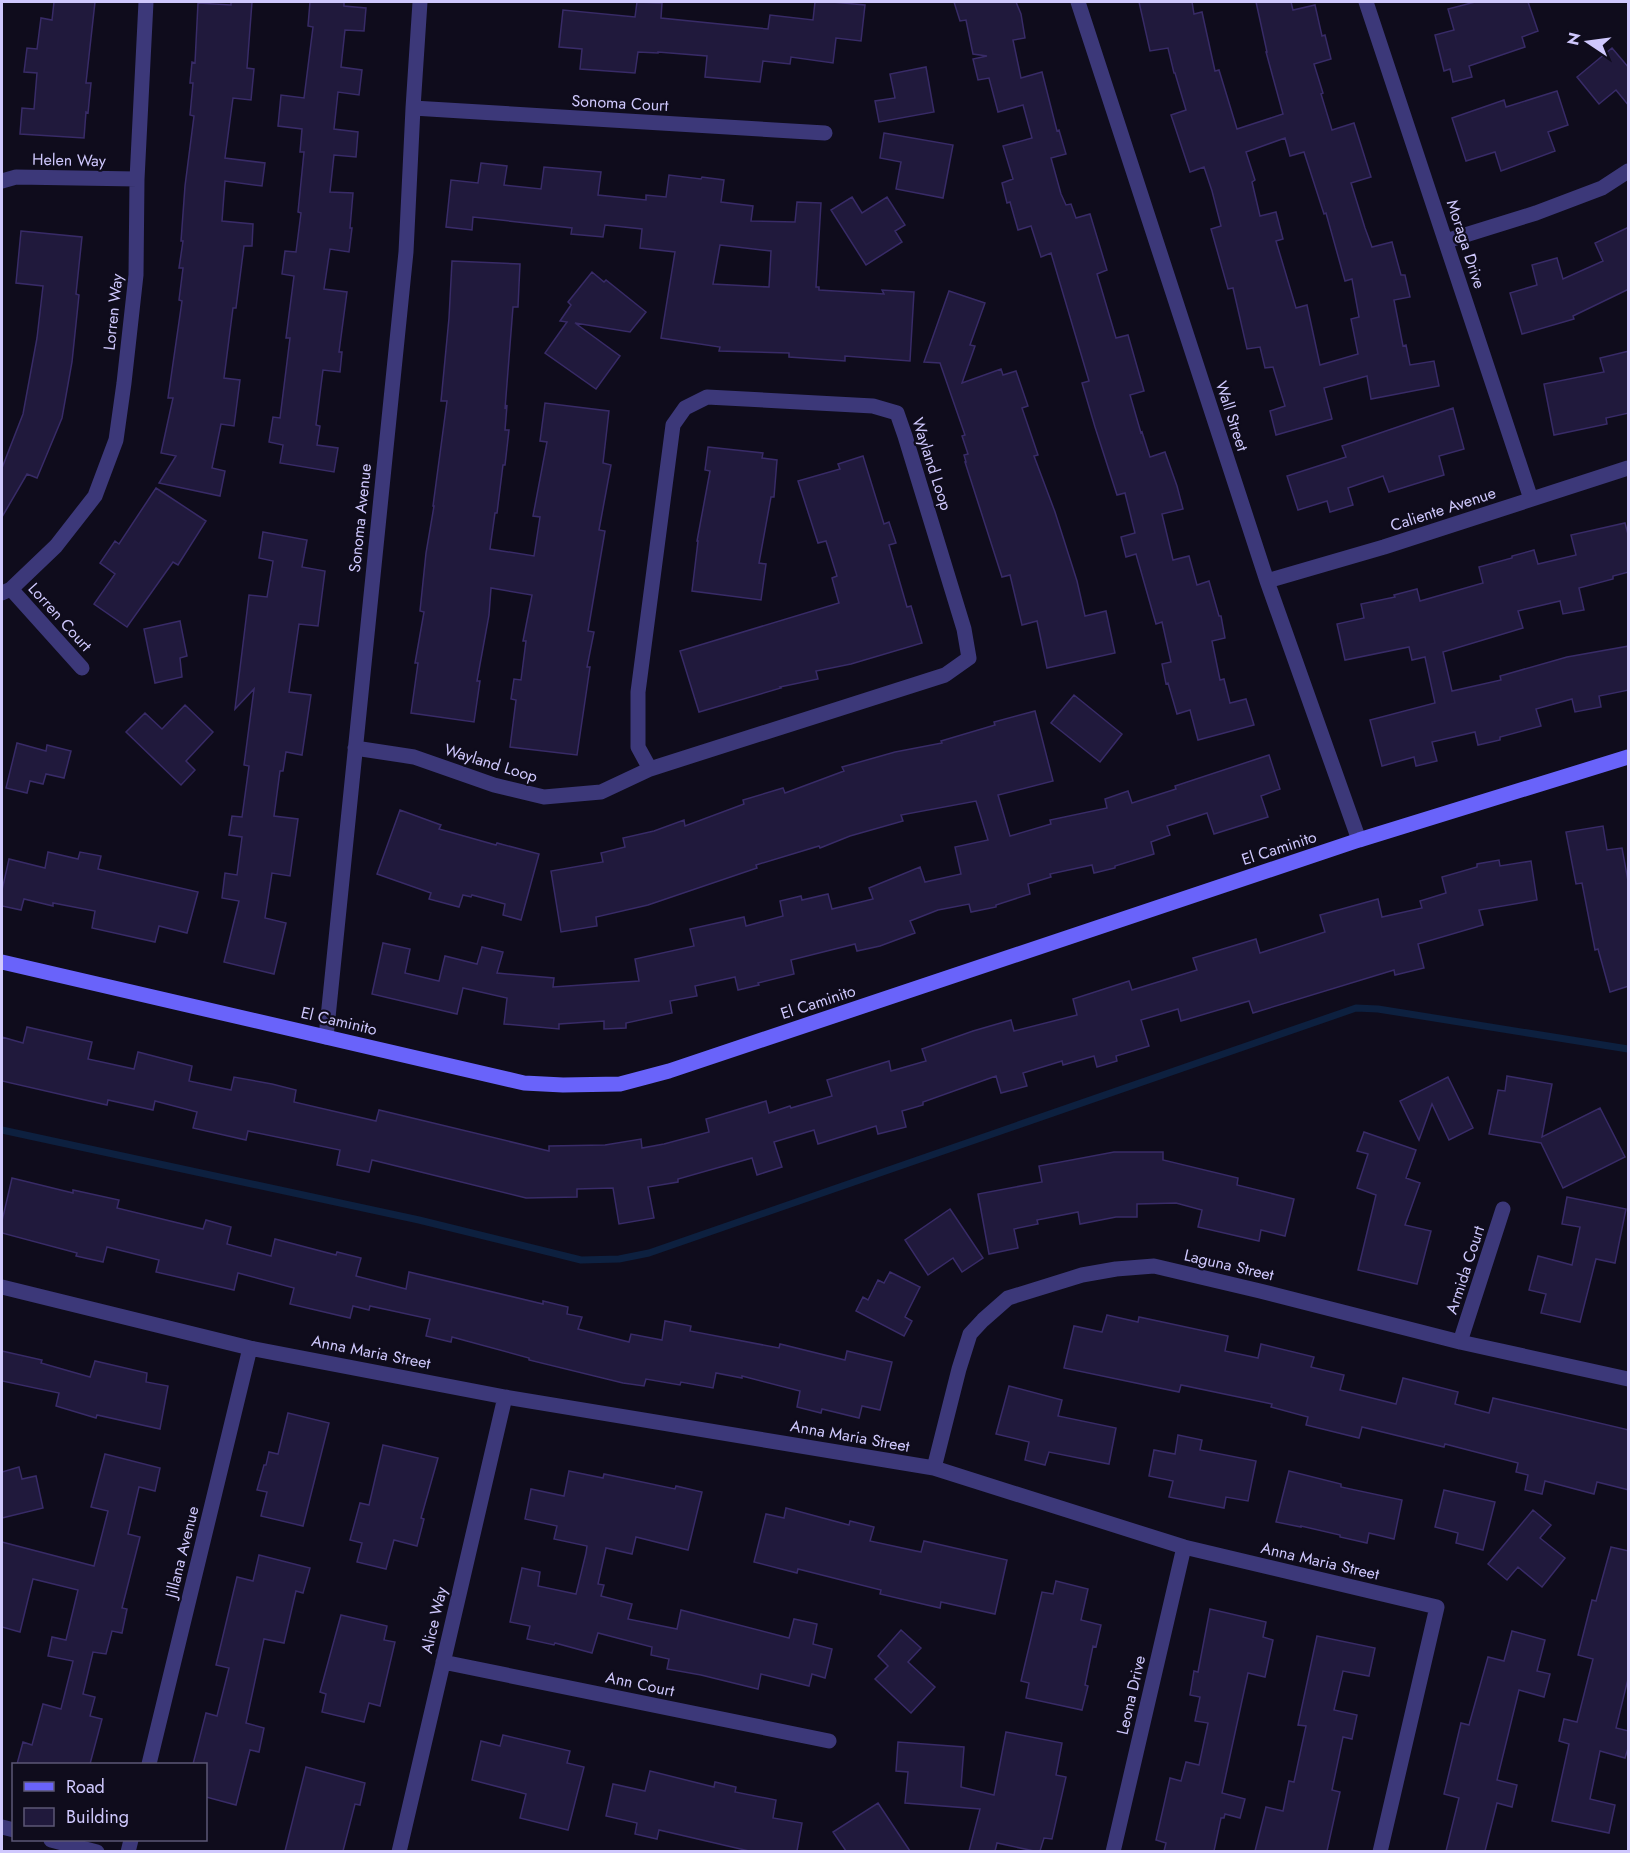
<svg xmlns="http://www.w3.org/2000/svg" width="1630" height="1853" viewBox="0 0 1630 1853" font-family="Jost,sans-serif">
<style>
.lines{fill:none;stroke-linecap:round;stroke-linejoin:round}
.stream{stroke:#0d203f;stroke-width:7}
.building{fill:#20193c;stroke:#382b67;stroke-width:1.5;fill-rule:evenodd}
.street{stroke:#3c3879;stroke-width:15}
.secondary{stroke:#6963fa;stroke-width:15}
.labels{text-anchor:middle;dominant-baseline:central;stroke-width:4.5;stroke-linejoin:round;paint-order:stroke}
.street-label{font-size:16px;fill:#cfc8fd;stroke:#0f0c1c}
</style>
<rect width="100%" height="100%" fill="#0f0c1c"/>
<g class="lines">
<path class="stream" d="M2 1130 419 1220 581 1260 619 1259 649 1253 1356 1008 1378 1009 1628 1049"/>
</g>
<path class="building" d="M54 2H95L86 83H91L88 113 86 112 84 138 20 134 22 108 34 109 37 73 24 72 27 48 37 49 41 18 52 20Z
M231 2H252L247 68 254 69 251 100 233 98 225 158 265 163 262 186 225 181 222 221 253 224 252 246H244L236 308H233L224 378 240 380 234 426 221 424 212 468 225 471 220 496 159 483 176 456 161 453 173 398H168L182 301 179 300 183 268H179L183 241H181L185 186 194 116 190 115 193 83H190L192 62 195 63 198 3 231 5Z
M310 2H344V6L366 8 364 31 345 30 341 67 362 70 359 95 338 92 334 129 358 132 356 157 334 155 330 192 353 193 350 228H352L349 252 330 249 324 289 347 292 339 352H342L340 372 323 370 316 425 320 426 317 445 338 448 334 472 280 463 283 445 269 442 273 417 280 418 290 338H286L294 276 282 274 285 251 296 252 301 213 298 212 304 152H300L302 129 278 126 281 95 304 98 313 27 308 26Z
M637 2 662 3 661 18 768 29 770 15 813 20 815 2H832L865 5 861 41 836 38 833 63 791 57 790 64 763 61 760 82 705 77 707 56 658 52V53L638 52 635 73 580 69 582 49 559 47 563 10 635 17Z
M954 2H1016L1021 14 1025 38 1013 40 1021 78 1042 72 1057 131 1059 130 1066 154 1051 158 1061 194 1066 205 1071 204 1076 218 1090 214 1107 270 1097 274 1116 338 1128 335 1144 391 1130 395 1141 433 1142 432 1150 457 1165 452 1177 486 1183 509 1162 514 1173 560 1189 556 1197 585 1209 581 1219 616H1221L1225 638 1212 641 1220 680 1224 679 1230 703 1246 699 1254 725 1198 740 1190 710 1177 714 1168 683 1166 684 1162 664 1171 662 1162 622 1156 624 1136 554 1126 557 1121 537 1135 533 1125 493 1117 495 1095 427 1082 383 1089 381 1051 253 1041 257 1031 226 1018 230 1010 202 1007 203 1002 183 1013 179 1003 146 1032 138 1023 105 998 112 989 78 978 80 973 59 987 56 973 54 966 20 960 21Z
M1139 2H1192L1194 14 1202 12 1215 71 1219 70 1237 129 1283 114 1266 52H1267L1256 2H1291L1293 10 1315 5 1322 36 1325 35 1331 59 1314 64 1323 93 1321 94 1332 130 1354 123 1371 177 1351 183 1365 228 1372 247 1392 242 1401 275H1405L1410 297 1394 300 1403 346 1406 345 1410 365 1434 361 1439 386 1371 399 1367 376 1324 388 1332 419 1276 435 1270 411 1285 406 1273 367 1265 368 1260 347 1247 349 1233 288 1228 289 1211 229 1221 226 1212 191 1204 167 1190 172 1171 115 1186 110 1175 73H1174L1168 48 1150 51ZM1285 138 1290 156 1304 152 1324 214 1326 213 1345 281 1352 279 1359 317 1351 319 1358 354 1320 365 1307 305 1296 308 1276 241 1283 239 1276 212 1260 216 1252 182 1255 180 1246 152Z
M1475 2H1528L1538 31 1522 37 1525 47 1469 66 1472 77 1453 82 1450 69 1444 71 1435 35 1454 30 1448 9Z
M1612 48 1629 68V106L1616 90 1599 104 1577 77Z
M926 67 934 112 879 122 875 101 895 98 890 74Z
M1557 91 1568 125 1548 132 1555 151 1501 171 1495 152 1466 161 1452 118 1504 100 1506 107Z
M884 133 953 145 943 198 896 189 901 162 880 158Z
M481 163 507 166 504 185 541 189 544 167 601 172 598 195 646 200V195L666 197 669 175 701 179 702 177 724 180 721 202 753 206 751 221 795 222 797 202 821 203 816 287H819V290L884 294 882 290 914 292 910 361 845 356V361L789 357V353L719 351 720 347 661 338 675 252 640 248 642 229 605 225 603 237 571 234 572 228 473 217 472 230 446 227 451 180 478 183ZM720 245 771 251 769 287 713 284Z
M852 197 862 213 887 197 905 225 895 231 902 242 866 265 831 210Z
M1629 227V289L1573 316 1574 319 1522 334 1510 293 1537 285 1532 265 1557 258 1563 279 1603 261 1595 243Z
M21 231 82 237 76 294 79 295 72 362 62 418 37 478 27 474 2 517V468L23 414 37 338 43 286 16 283Z
M452 261 520 264 518 307H513L505 409 507 405 505 430H509L505 465H503L497 513H495L490 549 534 556 540 517 533 516 547 442 540 441 545 403 609 411 603 463 611 465 599 530 605 531 588 631 594 632 587 667H590L577 755 510 747 516 700 511 699 514 679 521 680 526 641H523L532 595 491 588 489 615 477 681H480L474 722 411 713 418 663H415L424 612 420 611 426 553 434 506H433L447 401H441L449 318Z
M592 272 604 282 606 280 646 312 630 332 575 323 620 356 596 389 545 353 567 322 560 321 571 305 568 302Z
M949 291 985 303 970 345 975 346 962 383 1001 369 1003 375 1016 371 1028 406 1022 408 1038 455 1034 456 1055 512 1077 581 1085 616 1106 611 1115 653 1047 668 1037 621 1022 625 1010 575 1002 577 965 462H966L964 455 968 454 962 436 965 435 940 363 924 362Z
M1629 351V413L1606 418 1607 424 1554 435 1544 384 1604 372 1600 358Z
M1453 408 1464 449 1439 456 1444 475 1389 492 1383 476 1348 488 1353 505 1330 512 1327 501 1298 510 1287 476 1346 457 1342 446Z
M708 447 763 453 762 458 777 460 774 497H771L759 563 766 564 761 600 692 591 698 541H697L710 471 705 470Z
M863 456 884 524 889 522 896 543 889 545 907 607 911 606 922 643 851 664 816 671 818 679 780 687 781 688 699 712 680 651 839 603 832 578 837 576 826 541 818 543 798 481 840 469 838 464Z
M156 488 206 521 178 565 173 562 127 627 94 604 115 574 100 563 115 541 119 544Z
M1625 523 1629 538V572L1613 576V579L1579 588 1584 610 1563 614 1560 601 1518 611 1523 628 1443 652 1452 691 1501 680 1500 676 1567 657 1629 646V690L1599 696 1601 707 1575 712 1572 699 1536 709 1541 726 1500 737V740L1478 745 1475 732 1432 742 1437 761 1416 766 1414 757 1382 766 1370 720 1435 703 1425 657 1412 660 1409 647 1345 660 1337 624 1364 618 1361 604 1395 597 1394 595 1417 589 1420 601 1483 583 1479 567 1512 558V556L1534 550 1538 564 1576 555 1571 535Z
M263 532 307 540 302 567 325 571 318 626 299 624 289 692 311 695 302 755 286 752 283 771H280L274 816 298 819 290 876 272 873 265 918 286 923 274 974 224 962 239 901 222 898 225 873 237 875 242 837 229 835 232 816 242 817 249 766 244 765 254 689 235 709 249 595 267 597 273 561 259 558Z
M180 621 187 656 180 658 182 677 155 683 144 629Z
M1074 695 1122 734 1100 762 1051 723Z
M185 705 213 732 186 761 195 770 181 785 126 732 145 713 162 729Z
M1035 711 1053 781 998 795 1010 836 1051 824 1050 820 1107 808 1105 799 1128 791 1132 803 1176 789 1175 786 1269 755 1280 789 1261 796 1268 817 1214 834 1207 813 1167 826 1170 835 1151 842 1154 854 1115 866V868L1094 873 1092 865 1050 874 1051 877 1028 884 1030 894 996 905V907L971 912 969 904 938 910 910 921 915 933 880 946 857 951 855 944 791 960 794 974 758 983 759 985 738 990 735 977 695 986 697 996 670 1001 672 1013 626 1023V1028L604 1029V1021L559 1024V1029L504 1024 507 998 463 988 457 1014 372 994 383 943 410 949 405 973 439 981 445 956 477 964 482 947 503 952 497 973 554 978 553 987 639 981 635 959 694 946 690 929 744 917 746 926 783 916 780 901 801 896 802 900 828 894 832 909 873 899 869 888 920 867 925 882 961 874 955 847 988 840 976 801 901 815 903 821 850 836 820 848 819 846 756 865 757 868 648 905 596 917 597 926 561 932 551 871 603 862 601 853 625 847 623 838 654 831 684 820 685 826 744 804 743 800 783 788 785 793 844 771 842 767 895 752 942 743 941 741 995 725 994 722Z
M17 743 46 751 47 745 71 751 64 778 46 774 43 784 30 781 27 793 6 788Z
M400 810 441 825 439 829 496 845 497 843 539 854 521 920 503 915 505 904 472 895 471 897 463 895 459 907 429 899 431 893 377 874Z
M1603 826 1607 850 1622 848 1629 886V986L1610 992 1598 949 1595 950 1582 883 1576 884 1566 832Z
M48 852 78 859 80 852 101 856 98 869 198 892 187 933 159 926 155 942 92 928 95 911 53 903V906L24 899 21 910 2 906V890L9 859 45 868Z
M1499 860 1500 866 1531 861 1537 900 1479 910 1483 925 1418 944 1424 968 1395 975 1394 970 1253 1013 1249 1001 1181 1021 1178 1009 1141 1020 1149 1046 1116 1056 1117 1061 1097 1067 1094 1056 1063 1065 1062 1061 1023 1073 1027 1086 1001 1093 996 1076 923 1102V1105L902 1111 906 1127 878 1134 876 1126 818 1144 814 1130 774 1142 782 1167 757 1175 752 1158 678 1179V1182L648 1187 654 1218 619 1224 613 1188 577 1189V1197L526 1198 372 1160 369 1172 337 1165 340 1150 248 1131 246 1140 193 1128 197 1112 155 1101 153 1110 108 1100 107 1105 2 1081V1037L23 1043 27 1027 92 1042 88 1059 134 1069 138 1052 192 1066 189 1081 231 1090 234 1077 272 1084 296 1090 294 1102 376 1121 379 1110 549 1151V1146L605 1145 641 1139 642 1148 664 1144 709 1132 706 1119 766 1101 769 1113 790 1106 791 1108 832 1096 827 1080 889 1061 891 1071 926 1061 922 1049 973 1031 1011 1020 1014 1031 1077 1015 1073 999 1129 981 1132 990 1197 970 1193 958 1256 939 1260 953 1325 932 1320 915 1378 899 1382 917 1422 908 1420 901 1446 893 1442 877 1477 867V864Z
M1507 1076 1552 1084 1542 1137 1600 1108 1625 1157 1563 1188 1541 1143 1489 1134 1498 1090 1505 1091Z
M1448 1077 1473 1128 1449 1140 1432 1104 1419 1140 1400 1101Z
M1364 1132 1416 1150 1406 1178 1420 1183 1405 1225 1431 1231 1417 1284 1358 1270 1376 1195 1357 1188 1368 1154 1357 1151Z
M1114 1152H1163V1160L1238 1178 1237 1185 1294 1199 1285 1236 1261 1230 1259 1241 1198 1227 1202 1210 1176 1203 1137 1204V1217H1116L1080 1224 1078 1212 1037 1220 1038 1224 1014 1229 1018 1248 989 1254 978 1194 1042 1182 1039 1166Z
M12 1178 73 1193V1190L119 1200 117 1208 203 1229 206 1220 231 1227 227 1244 271 1256 275 1239 336 1255 337 1252 361 1258 356 1276 406 1289 409 1272 543 1304V1301L568 1307 567 1314 582 1317 578 1329 629 1342 631 1334 662 1340 665 1321 691 1326 690 1331 779 1348 780 1344 845 1360 847 1351 892 1362 880 1410 862 1406 859 1418 822 1409 821 1413 797 1407 800 1391 742 1376V1378L716 1373 713 1388 681 1382 680 1385 646 1379 644 1386 623 1383 529 1360V1358L452 1337 451 1342 426 1336 430 1319 370 1306 369 1310 353 1306 350 1318 290 1304 294 1288 238 1273 234 1290 156 1272 159 1260 107 1247 103 1262 76 1256 77 1253 2 1233V1221Z
M1567 1197 1626 1209 1615 1263 1596 1259 1580 1322 1541 1313 1546 1294 1529 1290 1538 1256 1572 1265 1580 1227 1562 1224Z
M950 1209 983 1258 962 1272 953 1258 928 1275 905 1240Z
M890 1272 920 1287 905 1317 912 1321 904 1336 856 1311 863 1297 868 1300 878 1280 884 1283Z
M1107 1315 1138 1322 1139 1317 1228 1336 1225 1351 1258 1358 1261 1344 1314 1357 1311 1367 1344 1375 1340 1390 1396 1404 1403 1378 1458 1392 1455 1404 1489 1413 1493 1398 1629 1430V1490L1597 1482 1594 1494 1545 1481 1542 1494 1525 1490 1528 1475 1516 1472 1518 1463 1445 1444 1444 1447 1362 1427 1359 1438 1306 1425 1308 1417 1271 1407 1272 1404 1181 1385 1179 1392 1064 1368 1074 1326 1102 1332Z
M2 1351 42 1360 41 1363 90 1377 95 1361 147 1373 146 1382 168 1386 160 1429 97 1415 96 1418 56 1406 59 1393 2 1381Z
M1009 1386 1062 1400 1058 1416 1116 1428 1109 1464 1049 1452 1045 1465 1025 1460 1029 1442 996 1434Z
M288 1413 329 1423 303 1526 261 1516 267 1492 257 1490 264 1465H266L269 1452 278 1454Z
M1178 1435 1202 1440 1200 1450 1256 1461 1248 1501 1226 1497 1224 1508 1169 1497 1173 1481 1149 1476 1154 1450 1175 1454Z
M383 1445 438 1458 421 1518 424 1519 417 1546 394 1540 386 1569 357 1562 362 1543 350 1540 360 1503 369 1505Z
M105 1454 160 1468 155 1491 139 1487 128 1534 140 1537 122 1608 127 1609 122 1633 112 1631 106 1654 93 1652 83 1694 95 1697 90 1716 102 1719 90 1764H17L23 1742 32 1745 43 1704 61 1709 73 1661 48 1656 52 1637 66 1640 78 1590 33 1579 20 1632 2 1627V1542L94 1566 108 1511 91 1507Z
M19 1467 22 1479 36 1476 43 1508 2 1518V1472Z
M569 1471 603 1478 604 1474 675 1489 676 1486 702 1492 688 1550 636 1537 632 1554 606 1548 598 1584 604 1585 601 1596 632 1604 628 1619 677 1629 681 1610 789 1638 794 1619 817 1624 813 1644 832 1649 825 1678 812 1674 809 1686 761 1674 758 1689 701 1675 667 1669 669 1659 651 1655 652 1647 598 1633 592 1653 555 1643 554 1645 527 1639 530 1626 510 1622 522 1568 540 1572 538 1586 576 1594 586 1553 587 1546 554 1539 557 1526 525 1519 531 1489 564 1496Z
M1289 1471 1341 1484V1487L1402 1500 1394 1539 1369 1533 1367 1543 1340 1537V1535L1301 1526V1527L1276 1522Z
M1444 1490 1495 1502 1483 1550 1456 1543 1458 1533 1435 1527Z
M786 1508 849 1525 850 1521 874 1527 870 1541 921 1552 924 1541 1007 1560 995 1614 941 1602 940 1608 880 1594 881 1590 798 1569 797 1573 754 1562 766 1514 784 1518Z
M1533 1510 1551 1525 1540 1538 1565 1558 1542 1587 1518 1567 1507 1580 1488 1564Z
M1611 1547 1629 1551V1675L1616 1728 1629 1731V1745L1625 1758 1600 1751 1590 1799 1615 1805 1609 1833 1552 1821 1569 1744 1559 1741 1564 1719 1577 1722 1593 1659 1578 1655 1592 1600 1596 1601Z
M259 1555 310 1568 303 1593 296 1591 284 1643 264 1639 246 1723 264 1728 259 1752 250 1750 236 1805 206 1797V1764H193L206 1713 217 1716 229 1668 216 1665 237 1577 253 1581Z
M1056 1581 1088 1589 1081 1620 1101 1625 1096 1647 1093 1646 1085 1685 1088 1686 1082 1710 1026 1698 1029 1683 1021 1681 1042 1592 1053 1594Z
M1210 1609 1266 1622 1263 1637 1273 1640 1265 1677 1248 1673 1222 1793 1245 1799 1240 1818 1225 1814 1224 1818H1221L1214 1851H1164L1166 1843 1156 1840 1170 1778 1181 1781 1186 1762 1199 1765 1208 1723 1195 1721 1200 1697 1190 1695 1194 1671 1198 1672Z
M341 1615 387 1626 384 1640 395 1642 380 1706 369 1703 364 1722 322 1712 326 1694 320 1692Z
M901 1630 921 1648 908 1662 935 1687 911 1713 875 1679 888 1666 878 1656Z
M1512 1631 1545 1640 1537 1671 1550 1674 1544 1697 1519 1690 1497 1780 1517 1785 1512 1807 1497 1803 1485 1851H1446L1459 1798 1444 1794 1461 1723 1469 1725 1488 1657 1504 1661Z
M1317 1636 1375 1648 1369 1676 1343 1671 1334 1710 1357 1715 1352 1739 1343 1737 1332 1790 1340 1792 1327 1851H1255L1266 1807 1283 1811 1289 1781 1294 1782 1306 1726 1298 1725Z
M1006 1732 1062 1743 1056 1775 1066 1777 1052 1839 1044 1838 1040 1851H1034L997 1843 995 1851H969L980 1809 905 1803 908 1772 896 1771 898 1742 964 1747 961 1787 994 1795Z
M503 1735 570 1751 567 1763 584 1767 568 1830 520 1818 526 1794 472 1780 481 1741 500 1746Z
M306 1767 365 1783 360 1805 355 1804 343 1851H285Z
M650 1771 714 1787 715 1782 736 1787 735 1792 776 1800 773 1818 802 1823 797 1851H749L659 1830 657 1839 635 1834 637 1823 606 1816 613 1784 645 1791Z
M878 1803 910 1851H846L833 1832Z"/>
<g class="lines">
<path class="street" d="M1078 2 1267 581 1359 840
M1366 2 1531 499
M413 108 825 133
M2 181 16 177 137 179
M1446 241 1536 213 1602 188 1628 171
M1267 581 1384 547 1628 468
M11 589 82 668
M2 593 11 589 56 546 95 496 116 440 124 383 136 275 137 179 146 2
M355 748 414 757 494 785 544 797 601 792 650 769 945 675 969 658 964 629 905 436 897 413 873 406 707 397 685 408 673 425 638 692V747L650 769
M326 1037 406 252 413 108 420 2
M2 1287 250 1348 505 1397 934 1468 1184 1547 1437 1607 1380 1852
M1460 1342 1503 1209
M934 1468 959 1369 970 1334 983 1320 1008 1298 1082 1275 1116 1269 1154 1266 1260 1291 1460 1342 1628 1379
M443 1662 829 1741
M149 1764 250 1348
M2 1827 14 1830
M51 1840 97 1852
M128 1852 131 1840
M399 1852 505 1397
M1113 1852 1184 1547"/>
<path class="secondary" d="M2 962 524 1083 563 1085 620 1084 669 1071 1359 840 1628 757"/>
</g>
<g class="labels">
<g class="street-label">
<text transform="translate(620 103) rotate(3)">Sonoma Court</text>
<text transform="translate(69 160) rotate(1)">Helen Way</text>
<text transform="translate(1466 244) rotate(72)">Moraga Drive</text>
<text transform="translate(113 312) rotate(-84)">Lorren Way</text>
<text transform="translate(1232 416) rotate(72)">Wall Street</text>
<text transform="translate(932 464) rotate(72)">Wayland Loop</text>
<text transform="translate(1443 509) rotate(-18)">Caliente Avenue</text>
<text transform="translate(360 518) rotate(-84)">Sonoma Avenue</text>
<text transform="translate(60 617) rotate(48)">Lorren Court</text>
<text transform="translate(491 763) rotate(17)">Wayland Loop</text>
<text transform="translate(1279 848) rotate(-18)">El Caminito</text>
<text transform="translate(818 1002) rotate(-18)">El Caminito</text>
<text transform="translate(339 1021) rotate(13)">El Caminito</text>
<text transform="translate(1229 1265) rotate(13)">Laguna Street</text>
<text transform="translate(1465 1270) rotate(-72)">Armida Court</text>
<text transform="translate(371 1352) rotate(11)">Anna Maria Street</text>
<text transform="translate(850 1436) rotate(10)">Anna Maria Street</text>
<text transform="translate(182 1552) rotate(-76)">Jillana Avenue</text>
<text transform="translate(1320 1561) rotate(13)">Anna Maria Street</text>
<text transform="translate(434 1620) rotate(-77)">Alice Way</text>
<text transform="translate(640 1684) rotate(12)">Ann Court</text>
<text transform="translate(1131 1695) rotate(-77)">Leona Drive</text>
</g>
</g>
<rect width="1630" height="1853" fill="none" stroke="#cfc8fd" stroke-width="6"/>
<rect x="12" y="1763" width="195" height="78" fill="#0f0c1c" stroke="#5c5776" stroke-width="1.5"/>
<rect x="24" y="1782" width="30" height="9" fill="#6963fa" stroke="#5c5776" stroke-width="1.5"/>
<text x="66" y="1793" font-size="18" fill="#cfc8fd">Road</text>
<rect x="24" y="1808" width="30" height="18" fill="#20193c" stroke="#5c5776" stroke-width="1.5"/>
<text x="66" y="1823" font-size="18" fill="#cfc8fd">Building</text>
<g transform="translate(1588 42) rotate(283)" stroke="#0f0c1c" stroke-width="4.5" paint-order="stroke">
<path d="M0-4.5L10 22L0 15L-10 22Z" fill="#cfc8fd"/>
<text y="-9" font-size="16" font-weight="bold" text-anchor="middle" fill="#cfc8fd">N</text>
</g>
</svg>
